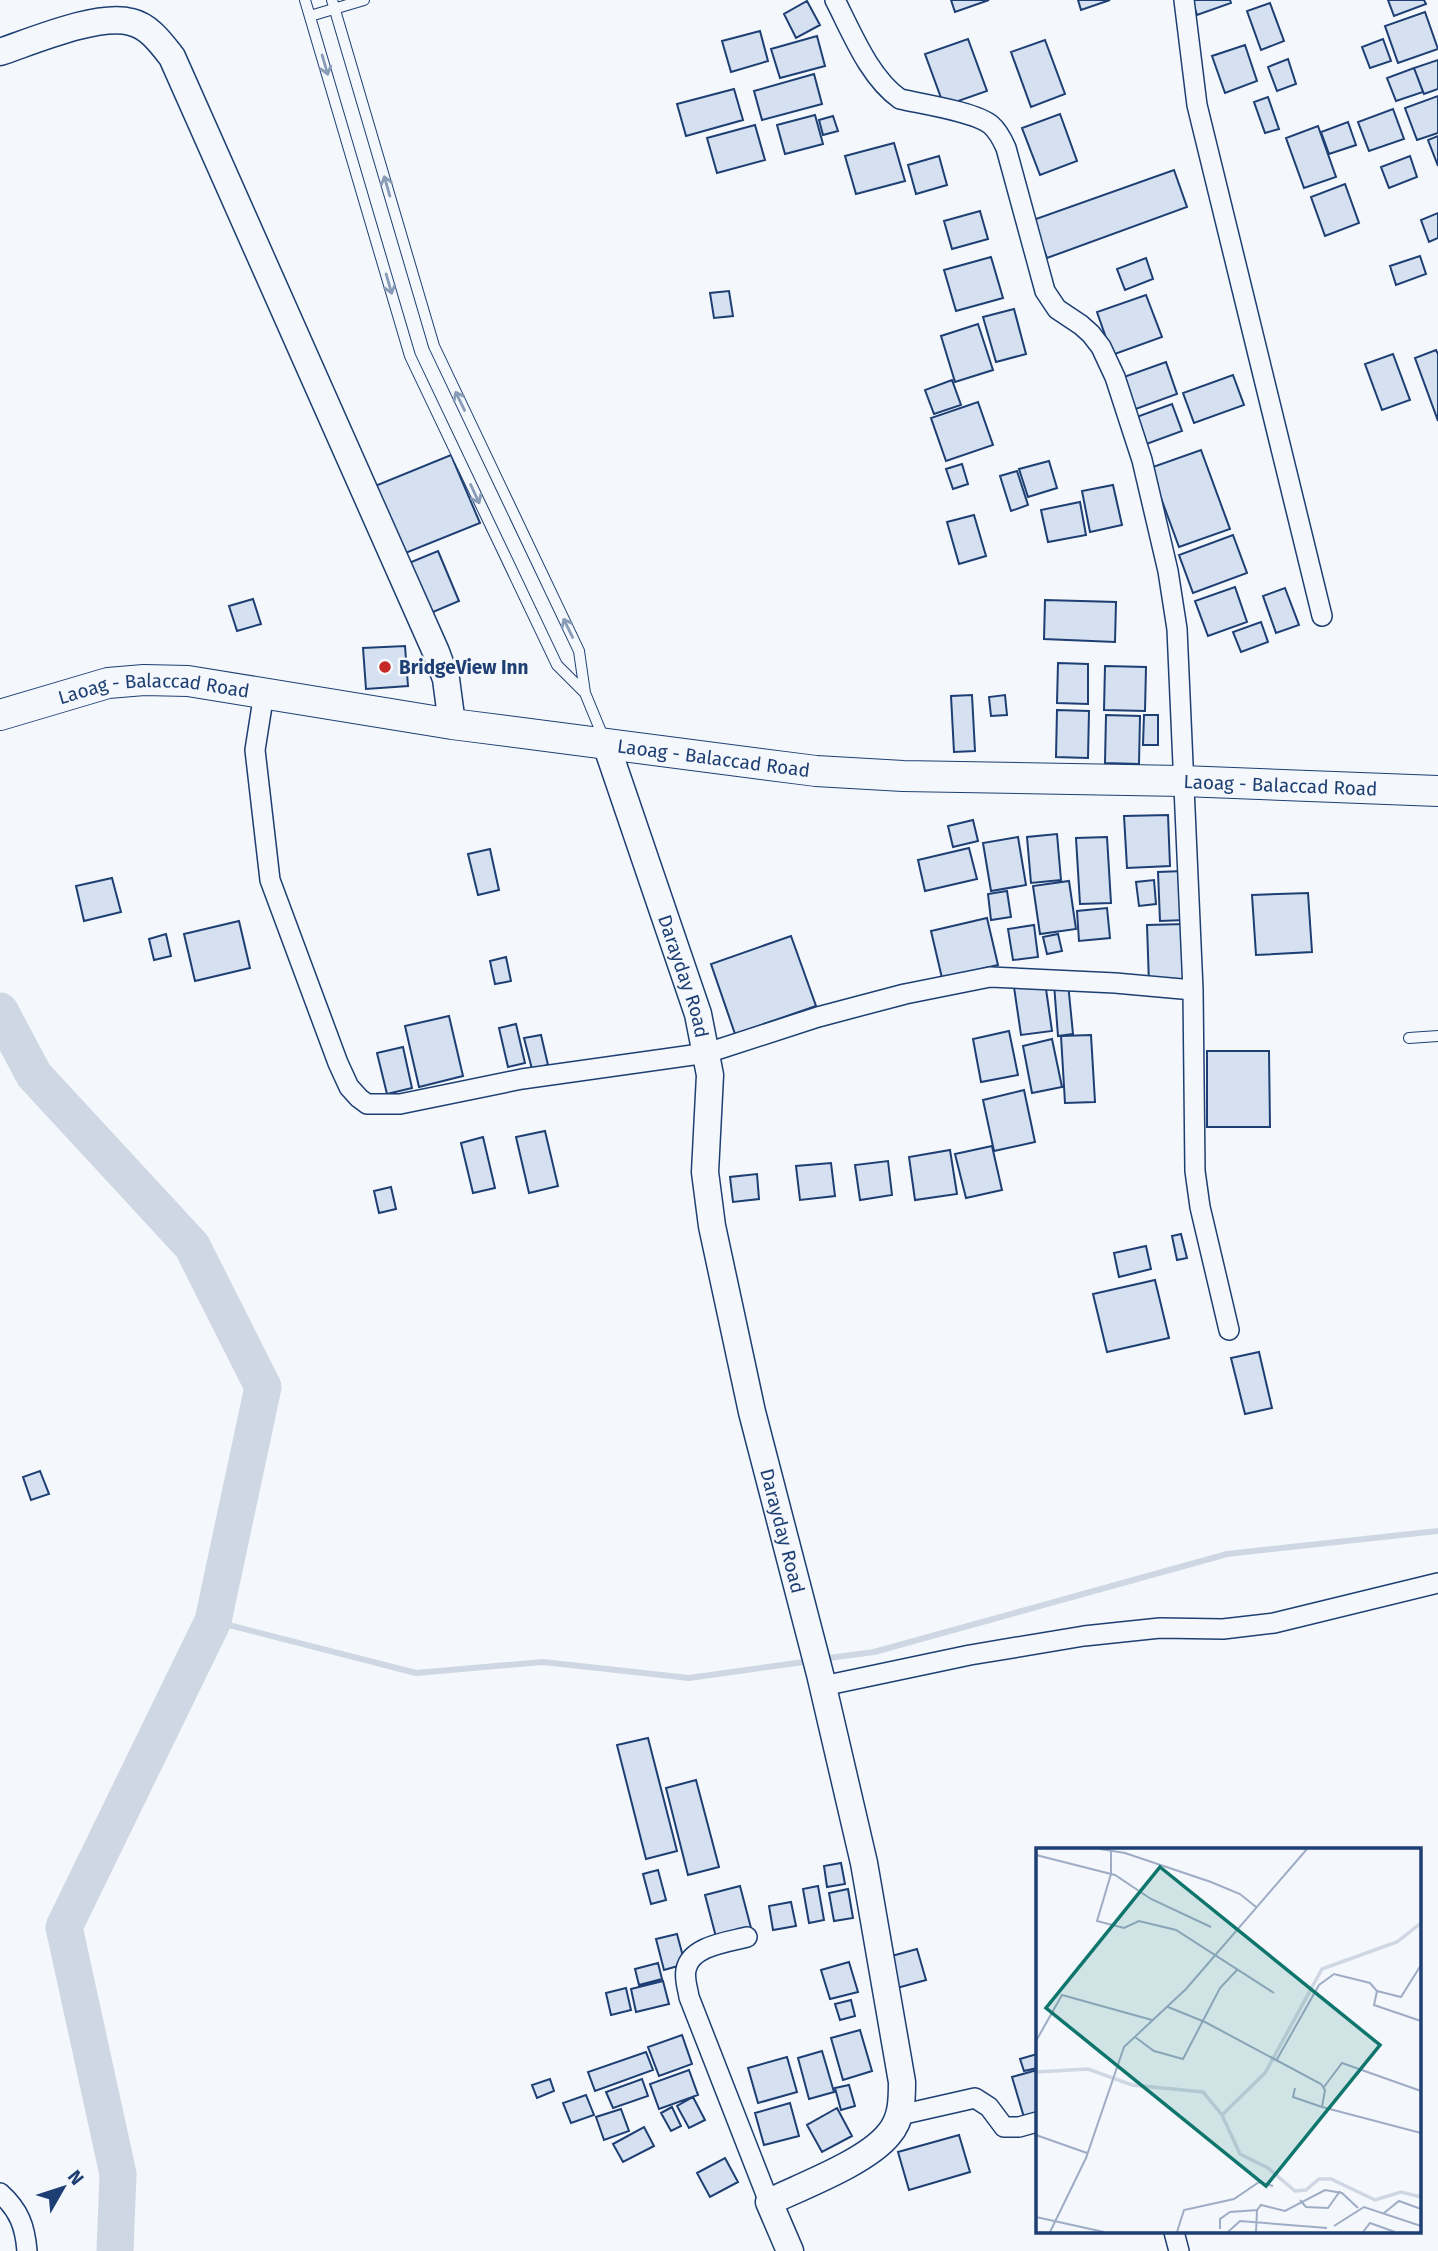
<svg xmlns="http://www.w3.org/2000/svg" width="1438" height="2251" viewBox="0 0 1438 2251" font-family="'Fira Sans',sans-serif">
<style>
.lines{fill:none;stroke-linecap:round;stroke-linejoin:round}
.stream{stroke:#cfd7e4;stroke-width:6}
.river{stroke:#cfd7e4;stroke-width:37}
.building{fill:#d5e0f0;stroke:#1d3f73;stroke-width:2}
.lane-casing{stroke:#1d3f73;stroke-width:12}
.street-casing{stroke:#1d3f73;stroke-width:22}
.secondary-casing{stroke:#1d3f73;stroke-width:29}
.primary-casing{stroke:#1d3f73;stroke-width:32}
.lane{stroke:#f4f7fb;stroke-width:10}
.street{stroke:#f4f7fb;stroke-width:19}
.secondary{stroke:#f4f7fb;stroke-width:26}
.primary{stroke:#f4f7fb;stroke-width:30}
.oneway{stroke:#889bb7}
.poi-dot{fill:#c62828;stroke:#f4f7fb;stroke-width:2.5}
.labels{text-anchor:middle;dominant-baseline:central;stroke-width:5;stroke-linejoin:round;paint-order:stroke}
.poi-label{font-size:19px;font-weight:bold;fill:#1d3f73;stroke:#f4f7fb;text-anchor:start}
.street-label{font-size:19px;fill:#1d3f73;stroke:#f4f7fb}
.inset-river{fill:none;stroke:#cfd7e4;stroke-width:3.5}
.inset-road{fill:none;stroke:#9eadc5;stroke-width:2}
.view{fill:#0f766e;fill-opacity:0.15;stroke:#0f766e;stroke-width:3.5}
.inset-edge{fill:none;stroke:#1d3f73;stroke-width:3.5}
</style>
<rect width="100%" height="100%" fill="#f4f7fb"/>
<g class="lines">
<path class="stream" d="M213 1621 416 1673 543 1662 689 1678 811 1661
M821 1659 874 1652 1227 1554 1438 1531"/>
<path class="river" d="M0 1011 34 1075 192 1246 263 1387 213 1621 64 1927 118 2174 115 2251"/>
</g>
<path class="building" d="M951 0H989L955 12Z
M1078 0H1110L1081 10Z
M1192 0H1230L1231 3 1197 15Z
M1388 0H1424L1426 4 1394 16Z
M807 1 820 25 796 38 784 14Z
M1270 3 1284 41 1261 50 1247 11Z
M1425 12 1438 49 1398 63 1385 26Z
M760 31 768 61 731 72 722 41Z
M817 36 825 66 780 78 771 49Z
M968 39 987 91 944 106 925 54Z
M1383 39 1391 61 1370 68 1362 47Z
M1045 40 1065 94 1031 107 1011 52Z
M1245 45 1257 81 1225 93 1212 56Z
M1288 59 1296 84 1277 91 1268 67Z
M1438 60V89L1424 94 1414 68Z
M1414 68 1423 92 1396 101 1387 78Z
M814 74 822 104 762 120 754 91Z
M734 89 743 120 686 136 677 104Z
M1438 96V133L1417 140 1405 108Z
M1268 97 1279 129 1265 133 1254 102Z
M1393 109 1404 139 1369 151 1358 122Z
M1060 114 1077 161 1040 175 1022 128Z
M815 115 823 144 785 154 777 125Z
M833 116 838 131 823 135 819 120Z
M1348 122 1356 145 1329 154 1321 132Z
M755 125 765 160 717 173 707 138Z
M1318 126 1336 177 1304 188 1286 138Z
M1438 136V166L1428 140Z
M894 143 905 181 856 194 845 156Z
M939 156 947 185 916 194 908 165Z
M1410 156 1417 177 1389 188 1381 167Z
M1174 170 1187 207 1047 258 1033 220Z
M1345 184 1359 223 1325 236 1311 197Z
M980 211 988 239 952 249 944 221Z
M1438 213V238L1429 242 1421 220Z
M1420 256 1426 274 1396 285 1390 266Z
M991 257 1003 298 956 311 944 270Z
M1146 258 1153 279 1125 290 1117 269Z
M729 291 733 316 714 318 710 293Z
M1146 295 1162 337 1112 355 1097 312Z
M1014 309 1026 354 996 362 983 317Z
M978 324 993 370 955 382 941 336Z
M1436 350 1438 354V421L1415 358Z
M1393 354 1410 400 1382 410 1365 364Z
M1166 362 1177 394 1133 410 1121 378Z
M1233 375 1244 405 1194 423 1183 393Z
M952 380 961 405 934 414 925 390Z
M978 402 993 445 946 461 931 418Z
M1172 404 1182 431 1141 446 1131 419Z
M1201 450 1230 529 1179 547 1150 468Z
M451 455 480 523 403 554 375 486Z
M1049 461 1057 488 1028 497 1019 469Z
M962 464 968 484 953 489 946 469Z
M1017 471 1028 505 1011 511 1000 476Z
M1113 485 1122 525 1090 532 1082 491Z
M1080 502 1086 535 1048 542 1041 510Z
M974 515 986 556 959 564 947 522Z
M1233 535 1247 573 1193 593 1179 555Z
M438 551 459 601 426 615 404 565Z
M1235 587 1247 622 1208 636 1195 601Z
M1285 588 1299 625 1276 633 1263 596Z
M253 599 261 624 237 631 229 606Z
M1045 600 1116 602 1115 642 1044 639Z
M1261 622 1268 642 1241 652 1233 632Z
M405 646 408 686 366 689 363 648Z
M1058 663 1088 664V704L1057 703Z
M1105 666 1146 667 1145 711 1104 710Z
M972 695 975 751 954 752 951 696Z
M1005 695 1007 715 991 716 989 697Z
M1057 710 1089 711 1088 758 1056 757Z
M1106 715 1140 716 1139 764 1105 763Z
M1144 715H1158V745H1143Z
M1168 815 1170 866 1127 868 1124 816Z
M973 820 978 841 953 847 948 826Z
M1057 834 1061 880 1031 883 1027 837Z
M1018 837 1026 885 991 891 983 843Z
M1107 837 1111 903 1080 904 1076 838Z
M969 848 977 879 925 891 918 860Z
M490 849 499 890 478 895 468 854Z
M1183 871 1185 920 1160 921 1158 872Z
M112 878 121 912 84 921 76 886Z
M1154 880 1156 904 1139 906 1136 882Z
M1069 881 1076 929 1040 934 1033 886Z
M1007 891 1011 917 991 920 988 894Z
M1308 893 1312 952 1256 955 1252 895Z
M1107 908 1110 938 1079 941 1077 911Z
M987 918 998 965 942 978 931 931Z
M239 921 250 968 195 981 184 934Z
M1185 924 1188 982 1149 984 1147 925Z
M1034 925 1038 957 1013 960 1008 929Z
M166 934 171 956 154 960 149 939Z
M1058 934 1062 951 1047 954 1043 937Z
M791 936 816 1006 735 1034 711 964Z
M506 957 511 981 495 984 490 961Z
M1045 982 1052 1031 1021 1035 1014 987Z
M1068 983 1073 1034 1058 1036 1054 984Z
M449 1016 463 1076 419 1087 405 1026Z
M516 1024 525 1063 508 1067 499 1028Z
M1009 1031 1018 1075 981 1082 973 1039Z
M541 1035 548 1065 532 1069 524 1038Z
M1091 1035 1095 1102 1065 1103 1061 1036Z
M1052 1039 1062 1087 1032 1093 1023 1046Z
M403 1047 412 1088 387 1094 377 1053Z
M1207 1051H1269L1270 1127H1207Z
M1024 1090 1035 1142 994 1151 983 1100Z
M545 1131 558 1186 529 1193 516 1137Z
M483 1137 495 1188 473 1193 461 1143Z
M992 1146 1002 1190 966 1198 955 1154Z
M950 1150 957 1194 915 1200 909 1157Z
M888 1161 892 1195 860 1200 855 1165Z
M831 1163 835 1196 800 1200 796 1166Z
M757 1174 759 1199 733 1202 730 1177Z
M391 1187 396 1209 379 1213 374 1191Z
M1181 1234 1187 1258 1177 1260 1172 1236Z
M1146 1246 1151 1269 1119 1277 1114 1253Z
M1155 1280 1169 1338 1107 1352 1093 1294Z
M1259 1352 1272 1408 1245 1414 1231 1358Z
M40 1471 49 1494 31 1500 23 1477Z
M648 1738 677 1851 646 1859 617 1745Z
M696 1780 719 1867 688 1875 666 1788Z
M841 1863 845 1884 827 1887 824 1866Z
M658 1870 666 1900 651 1904 643 1874Z
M740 1886 751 1928 716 1937 705 1895Z
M818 1886 824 1920 809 1923 803 1889Z
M848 1889 853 1918 834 1921 829 1893Z
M791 1902 796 1926 773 1930 769 1906Z
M677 1934 685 1964 664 1970 656 1939Z
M917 1949 926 1980 897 1988 888 1957Z
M849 1962 858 1992 830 1999 821 1970Z
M658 1963 662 1979 639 1985 635 1969Z
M663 1981 669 2004 636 2012 631 1989Z
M626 1988 631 2010 611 2015 606 1993Z
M851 2000 855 2016 840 2020 835 2004Z
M860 2030 872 2071 843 2080 831 2038Z
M682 2035 692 2064 659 2076 648 2047Z
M822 2051 834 2092 809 2099 798 2058Z
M646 2052 653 2070 595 2091 588 2072Z
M1037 2054V2068L1024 2071 1020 2059Z
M787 2057 797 2092 758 2103 748 2068Z
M689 2070 698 2095 659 2109 650 2084Z
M1037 2070V2120L1026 2124 1012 2077Z
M550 2079 554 2091 537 2098 532 2085Z
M642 2079 648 2096 613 2108 606 2092Z
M849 2085 855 2106 841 2110 835 2088Z
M586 2095 594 2115 571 2123 563 2103Z
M693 2097 705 2120 689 2128 677 2106Z
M790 2103 799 2136 764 2145 755 2113Z
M672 2107 681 2126 671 2131 661 2113Z
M837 2108 852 2136 822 2152 807 2125Z
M621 2109 629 2131 604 2140 596 2117Z
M644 2127 654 2146 623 2162 613 2144Z
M959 2135 970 2172 909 2190 898 2152Z
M725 2158 738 2182 710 2197 697 2173Z"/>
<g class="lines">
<g class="lane-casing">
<path id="lane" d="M305 0 410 356 557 665 585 693
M332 0 434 346 579 651 585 693 604 739
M310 16 364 0
M1409 1038 1438 1036"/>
</g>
<g class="street-casing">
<path id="street" d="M835 0C852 33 869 77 900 99 922 104 976 112 991 125 998 131 1002 139 1006 148L1045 291 1057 309 1081 325 1091 334 1101 347 1115 377 1142 460 1168 571 1177 629 1193 990 1195 1171 1200 1207 1229 1330
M1184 0 1197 105 1322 616
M264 693 255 750 270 880 338 1063 349 1087 359 1098 367 1104H400L522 1079 707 1053 818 1017 905 994 990 977 1115 983 1193 990
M823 1686 970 1655 1084 1636 1160 1628 1223 1629 1274 1623 1438 1583
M747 1937C728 1942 690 1946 686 1970 684 1979 688 1989 689 1997L769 2202
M900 2115 975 2098 989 2107 1004 2127H1019L1037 2122
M0 2193C19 2210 25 2226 27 2251
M1174 2232 1179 2251"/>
</g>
<g class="secondary-casing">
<g id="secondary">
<path d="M0 52C33 41 98 13 131 22 149 26 161 43 172 57L436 652 446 679 452 724"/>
<path id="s1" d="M606 744 698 1014 710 1075 705 1172 712 1226 752 1412 820 1674 864 1863 902 2082C902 2100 902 2119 889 2134 867 2162 802 2186 769 2202L790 2251"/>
</g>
</g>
<g class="primary-casing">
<g id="primary">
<path id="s2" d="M0 715 108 683 144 680 188 681 452 724 816 771 903 776 1182 781 1438 791"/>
</g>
</g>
<use href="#lane" class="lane"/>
<use href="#street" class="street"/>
<use href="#secondary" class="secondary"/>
<use href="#primary" class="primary"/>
</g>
<defs><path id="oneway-shaft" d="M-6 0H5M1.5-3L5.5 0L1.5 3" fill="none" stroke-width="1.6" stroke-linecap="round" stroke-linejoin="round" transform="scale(1.75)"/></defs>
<g class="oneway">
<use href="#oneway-shaft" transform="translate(325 65) rotate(74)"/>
<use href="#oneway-shaft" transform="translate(387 186) rotate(-106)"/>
<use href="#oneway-shaft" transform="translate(389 284) rotate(74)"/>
<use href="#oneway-shaft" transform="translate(460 401) rotate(-116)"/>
<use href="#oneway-shaft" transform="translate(475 494) rotate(65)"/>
<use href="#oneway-shaft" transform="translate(568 628) rotate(-116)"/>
</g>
<circle class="poi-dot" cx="385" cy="667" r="7"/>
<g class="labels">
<g class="poi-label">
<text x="399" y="667">BridgeView Inn</text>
</g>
<g class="street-label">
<text stroke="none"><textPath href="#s2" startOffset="158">Laoag - Balaccad Road</textPath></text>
<text stroke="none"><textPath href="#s2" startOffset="724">Laoag - Balaccad Road</textPath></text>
<text stroke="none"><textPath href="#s2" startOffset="1292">Laoag - Balaccad Road</textPath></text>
<text stroke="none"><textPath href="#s1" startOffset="245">Darayday Road</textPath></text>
<text stroke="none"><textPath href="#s1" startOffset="812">Darayday Road</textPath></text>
</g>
</g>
<g transform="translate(1036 1848)">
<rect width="385" height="385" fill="#f4f7fb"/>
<path class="inset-river" d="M0 224 52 221 96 237 167 244 186 267 204 306 232 320 259 343 270 342 283 331H295L339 352 365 344 385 349M186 267 229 225 286 121 361 94 385 75"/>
<path class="inset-road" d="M64 1 89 5 175 34 204 46 220 59M75 3V26L61 73 88 80 103 73 140 82 238 145M0 7 79 27 115 51 175 79M341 143 365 149 385 117M132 159 169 174 285 236 289 242 286 259 385 285M99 189 118 203 147 211 184 140 202 121M0 193 26 147 116 172M240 213 283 137 298 126 334 135 341 143 338 157 385 173M288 239 306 215 385 243M259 240 257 249 286 259M0 287 51 305M264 352 270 359 292 360 304 343M348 365 363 353 385 361M0 369 68 384M298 378 328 359 385 378M184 381V371L194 364 221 362 225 357 249 363 289 342 306 345 322 360M14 384 50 310 88 199 150 141 271 1M141 384 148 362 198 351 223 334 237 338M192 384 204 373 291 380M220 384 221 362M327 384 334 375 359 384"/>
<path class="view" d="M124 19 344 197 230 338 10 160Z"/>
<rect width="385" height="385" class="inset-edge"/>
</g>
<g transform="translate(63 2188) rotate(51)" stroke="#f4f7fb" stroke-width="5" paint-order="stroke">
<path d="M0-5L12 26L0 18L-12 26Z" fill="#1d3f73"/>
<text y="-10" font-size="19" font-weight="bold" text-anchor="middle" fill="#1d3f73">N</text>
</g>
</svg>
